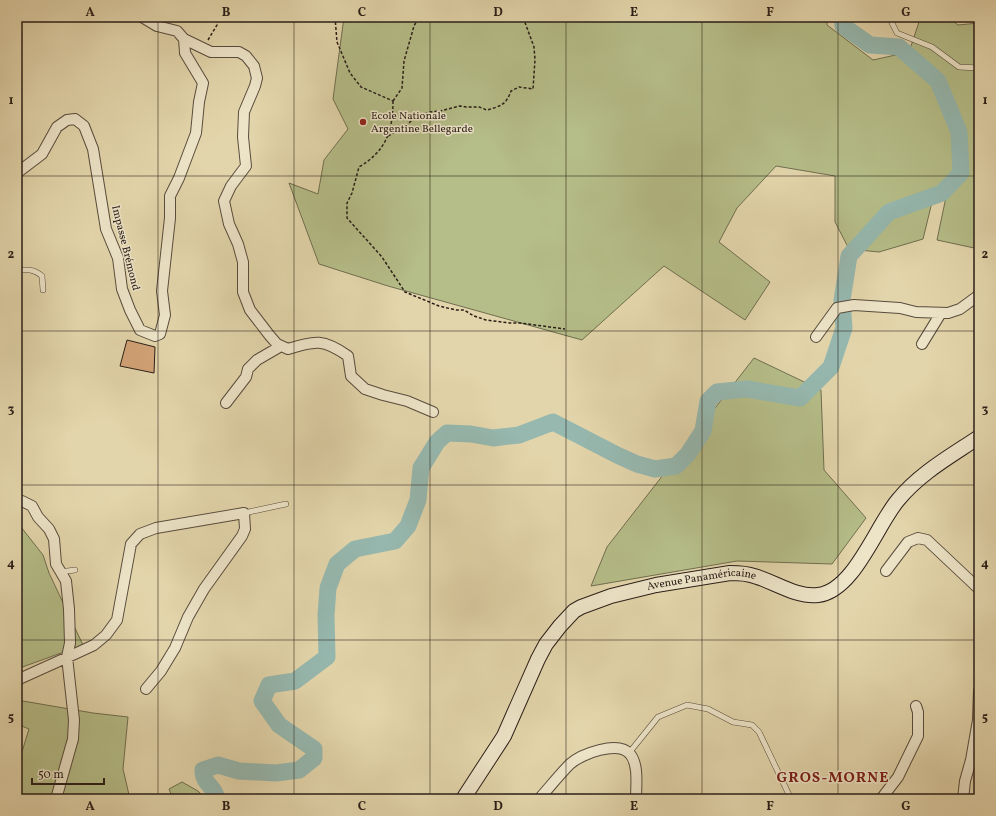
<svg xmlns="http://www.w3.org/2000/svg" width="996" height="816" viewBox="0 0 996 816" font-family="Vollkorn,serif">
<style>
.green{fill:#b5bd88;stroke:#706e50}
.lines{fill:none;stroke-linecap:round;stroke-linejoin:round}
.river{stroke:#96b8af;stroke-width:17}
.building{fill:#d3a478;stroke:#2a1e18}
.service-casing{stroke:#584c3d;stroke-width:6}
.minor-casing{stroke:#584c3d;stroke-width:12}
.secondary-casing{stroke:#2a1e18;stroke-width:16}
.path{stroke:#2a1e18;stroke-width:1.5;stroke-dasharray:3 2;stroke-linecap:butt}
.service{stroke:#ede4c8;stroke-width:5}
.minor{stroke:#ede4c8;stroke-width:10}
.secondary{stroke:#ede4c8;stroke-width:14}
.grid{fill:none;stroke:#2a1e18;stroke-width:1;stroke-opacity:0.55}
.poi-dot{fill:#8f2418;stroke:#ede4c8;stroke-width:1.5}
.labels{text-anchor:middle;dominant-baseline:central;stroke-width:3;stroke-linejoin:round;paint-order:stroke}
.poi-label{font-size:11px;fill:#2a1e18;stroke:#ede4c8;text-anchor:start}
.street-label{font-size:11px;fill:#2a1e18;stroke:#ede4c8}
.district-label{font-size:15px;font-weight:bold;letter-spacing:1px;fill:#7a1f14;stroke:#ede4c8}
.neatline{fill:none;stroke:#2a1e18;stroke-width:1.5}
.grid-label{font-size:13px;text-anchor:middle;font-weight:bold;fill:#2a1e18}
</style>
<rect width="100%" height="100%" fill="#e3d5ab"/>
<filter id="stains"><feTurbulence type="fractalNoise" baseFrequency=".005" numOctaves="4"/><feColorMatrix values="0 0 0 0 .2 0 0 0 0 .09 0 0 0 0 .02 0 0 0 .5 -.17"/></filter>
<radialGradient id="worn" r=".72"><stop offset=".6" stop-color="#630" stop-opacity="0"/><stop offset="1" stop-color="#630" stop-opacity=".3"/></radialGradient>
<path class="green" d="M344 17H827V25L873 60 900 54 935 85 953 132 955 171 934 194 923 239 879 252 849 249 835 222V176L776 166 737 208 719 242 770 282 745 320 664 266 582 340 388 286 319 264 289 183 318 194 324 160 348 129 333 99Z
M899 17H948L958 25 979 23V249L937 240 946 197 964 178 962 129 938 74 910 49 919 22 901 21Z
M754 358 821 390 824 470 866 518 832 564 737 561 591 586 607 547Z
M17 527H21L43 555 49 573 83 645 17 669Z
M17 700 93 713 128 717 123 769 130 799H17V768L29 729 17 724Z
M182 782 198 791 206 799H173L169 789Z"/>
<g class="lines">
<path class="river" d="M217 799C215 786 203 785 203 770L218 765 239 771 276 773 299 770 314 758V749L279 725 262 701 269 685 295 681 327 657 326 615 328 588 337 564 355 549 395 541 408 526 418 500 421 468 437 442 447 433 471 434 493 438 519 435 553 422 619 456 637 464 655 469 676 466 688 454 703 431 708 401 717 392 747 389 800 398 831 367 844 328 842 300 849 256 889 212 942 193 961 173 959 132 938 81 899 47 870 45 843 26 842 17"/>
</g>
<path class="building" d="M127 340 155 347 154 373 120 366Z"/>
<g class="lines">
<g class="service-casing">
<path id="service" d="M889 17 897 33 932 47 959 67 979 68
M17 271C27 269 34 269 42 276L43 290
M244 513 286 504
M60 572 75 570
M629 753 658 717 687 705 708 709 733 722 752 725 759 732 791 799"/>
</g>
<g class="minor-casing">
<path id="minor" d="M142 17 157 26 177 31 184 39 211 52H239L246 56 254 66 257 78 255 86 244 112 243 137 246 166 231 186 224 201 229 224 238 244 243 262V292L250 310 270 336 277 344 288 349C315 340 324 339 348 356L351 376 365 389 383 395 407 401 433 412
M17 173 42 154 57 127 67 120 75 119 84 126 93 149 106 229 118 258 122 289 130 310 140 330 155 336 160 334 165 315 162 291 170 218V196L179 178 196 133 199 102 203 83 185 53 184 39
M816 337 837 308 854 305 900 308 916 312 948 313 960 309 979 295
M922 344 941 313
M226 403 246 377 248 369 257 360 281 346
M17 501H22L32 506 38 517 49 529 54 539 56 564 66 581 69 609 70 643 67 657 74 720 73 739 56 799
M886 571 908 542 918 538 927 540 979 589
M17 680 79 652 94 645 106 635 117 620 131 544 140 534 156 528 244 513 245 529 242 536 204 589 188 617 175 648 161 671 146 689
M539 799C549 788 559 775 570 764 581 754 618 740 630 754 639 765 636 785 636 799
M881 799 898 777 918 736V712L916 706
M963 799 965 781 971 760 978 720 979 691"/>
</g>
<g class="secondary-casing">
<g id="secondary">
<path id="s1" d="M463 799 504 736 538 659 546 644 560 626 574 611 581 607 611 596 656 585 730 573C738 573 746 573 754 576 773 581 797 598 818 595 854 591 876 526 898 500 920 473 951 456 979 437"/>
</g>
</g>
<path class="path" d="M335 17 337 42 350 73 361 87 393 101
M208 40 217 25 218 17
M393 101C393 131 386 151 359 167L352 193 347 203V218L382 257 405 292 439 306 456 310H464L474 316 486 320 510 323H520L565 329
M393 101 402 88 404 61 414 26 419 17
M388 136 406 126 418 114 424 115 428 112 440 111 460 106 466 107H479L487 110C501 106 506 105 511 91L519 87 533 89 535 60 534 47 523 17"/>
<use href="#service" class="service"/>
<use href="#minor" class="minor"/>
<use href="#secondary" class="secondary"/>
</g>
<path class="grid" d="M158 17V799M294 17V799M430 17V799M566 17V799M702 17V799M838 17V799M17 176H979M17 331H979M17 485H979M17 640H979"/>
<circle class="poi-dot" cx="363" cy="122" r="4"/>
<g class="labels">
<g class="poi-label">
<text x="371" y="116">Ecole Nationale<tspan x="371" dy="13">Argentine Bellegarde</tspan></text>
</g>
<g class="street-label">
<text transform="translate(125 248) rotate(76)">Impasse Brémond</text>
<text stroke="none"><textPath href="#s1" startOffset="352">Avenue Panaméricaine</textPath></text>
</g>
<g class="district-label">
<text x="833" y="778">GROS-MORNE</text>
</g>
</g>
<rect width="996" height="816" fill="none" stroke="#e3d5ab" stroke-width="44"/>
<path d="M32 778v6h72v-6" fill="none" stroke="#2a1e18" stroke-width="2"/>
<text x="38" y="778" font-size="12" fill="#2a1e18" stroke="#ede4c8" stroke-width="3" paint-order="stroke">50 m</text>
<rect x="22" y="22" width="952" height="772" class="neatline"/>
<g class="grid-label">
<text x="90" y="16">A</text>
<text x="226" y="16">B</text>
<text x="362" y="16">C</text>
<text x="498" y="16">D</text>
<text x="634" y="16">E</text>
<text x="770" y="16">F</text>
<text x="906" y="16">G</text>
<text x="11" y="104">1</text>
<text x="985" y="104">1</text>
<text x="11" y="258">2</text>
<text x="985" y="258">2</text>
<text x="11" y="413">3</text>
<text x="985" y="413">3</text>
<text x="11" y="567">4</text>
<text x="985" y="567">4</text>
<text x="11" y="721">5</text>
<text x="985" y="721">5</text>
<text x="90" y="810">A</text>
<text x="226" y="810">B</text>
<text x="362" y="810">C</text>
<text x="498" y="810">D</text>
<text x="634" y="810">E</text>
<text x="770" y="810">F</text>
<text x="906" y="810">G</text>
</g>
<rect width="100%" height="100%" filter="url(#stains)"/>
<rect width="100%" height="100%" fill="url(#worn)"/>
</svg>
